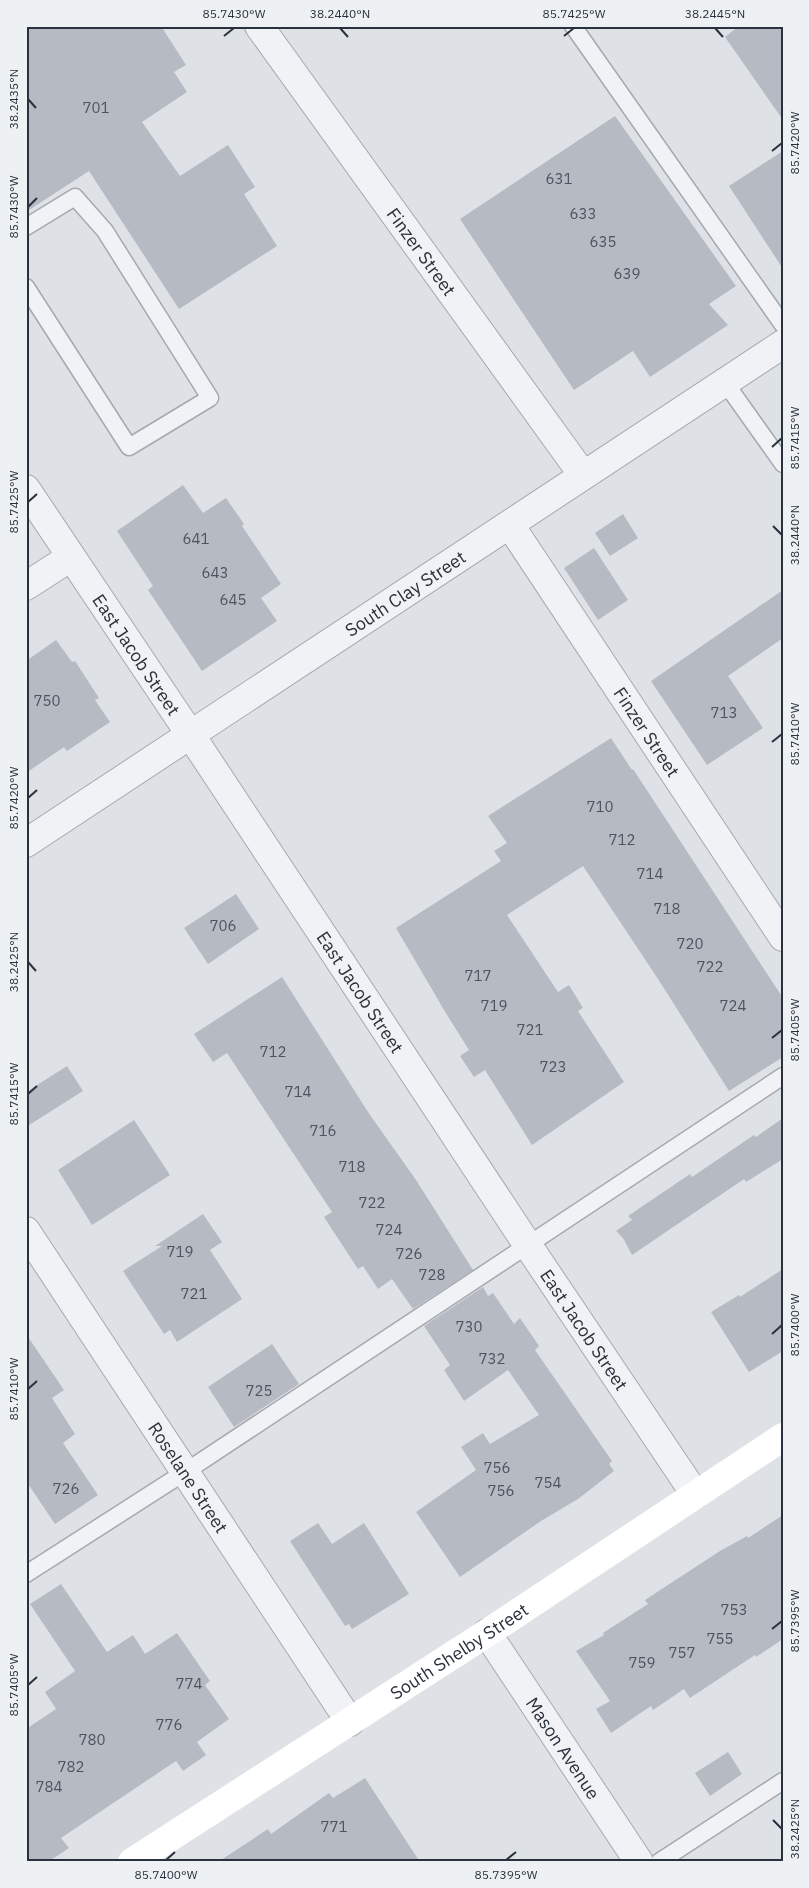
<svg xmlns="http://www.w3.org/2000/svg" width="809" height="1888" viewBox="0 0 809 1888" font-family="'IBM Plex Sans',sans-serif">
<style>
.building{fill:#b6bbc3}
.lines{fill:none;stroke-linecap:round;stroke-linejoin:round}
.lane-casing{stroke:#a4a9b0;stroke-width:19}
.street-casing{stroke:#a4a9b0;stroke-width:30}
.lane{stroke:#f1f2f5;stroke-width:16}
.street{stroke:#f1f2f5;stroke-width:28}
.secondary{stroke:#fff;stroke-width:28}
.ticks{fill:none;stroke:#29313c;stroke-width:2}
.labels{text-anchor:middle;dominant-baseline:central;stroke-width:4;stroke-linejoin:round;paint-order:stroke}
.number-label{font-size:15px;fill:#4c545e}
.street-label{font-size:18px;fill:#29313c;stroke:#edf1f4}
.neatline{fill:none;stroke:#29313c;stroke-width:2}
.ticks-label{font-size:12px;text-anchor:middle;fill:#29313c}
</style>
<rect width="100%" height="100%" fill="#dee2e7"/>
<path class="building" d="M26 26H161L186 65 174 72 187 92 142 122 180 176 228 145 255 187 244 194 277 246 179 309 89 171 26 212Z
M739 26H783V120L725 37Z
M615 116 736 286 709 304 728 325 650 377 633 351 574 390 460 219Z
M783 151V269L729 186Z
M183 485 203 513 226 498 244 524 242 526 281 584 261 598 277 621 202 671 148 590 153 586 117 531Z
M623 514 638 538 610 556 595 533Z
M594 548 628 600 598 620 564 568Z
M783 590V638L728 676 763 728 707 765 651 681Z
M56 640 72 662 75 661 99 698 95 700 110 722 67 751 64 747 26 773V661Z
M611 738 632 770 633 769 783 998V1057L729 1091 658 979 583 866 507 915 558 992 569 985 583 1008 578 1011 624 1082 532 1145 485 1070 474 1077 460 1056 469 1050 447 1015 396 928 501 861 494 851 507 843 488 816Z
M236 894 259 929 208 964 184 928Z
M282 977 370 1115 416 1180 473 1270 413 1309 392 1279 378 1289 363 1266 358 1269 324 1217 332 1212 227 1053 213 1062 194 1034Z
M67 1066 83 1091 26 1127V1092Z
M783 1118V1159L746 1182 744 1179 632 1255 623 1238 616 1231 632 1220 628 1216 690 1174 692 1177 754 1135 756 1137Z
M134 1120 170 1175 92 1225 58 1170Z
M203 1214 222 1242 210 1250 242 1299 177 1342 170 1330 164 1334 123 1271 162 1246H155Z
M783 1269V1351L749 1372 711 1312 739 1295 740 1297Z
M483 1287 488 1296 493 1293 514 1324 520 1318 539 1346 535 1350 612 1461 609 1464 614 1471 578 1499 541 1521 460 1577 416 1512 476 1470 461 1447 483 1433 490 1444 539 1415 508 1370 464 1401 444 1370 450 1365 424 1326Z
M26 1334 64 1390 52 1398 75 1434 63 1443 98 1495 55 1524 26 1481Z
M272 1344 299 1384 234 1427 208 1387Z
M783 1515V1639L756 1657 755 1655 690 1698 684 1689 653 1710 651 1706 611 1733 596 1709 610 1701 576 1651 604 1635 603 1633 648 1604 645 1600 720 1551 747 1536 748 1538Z
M318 1523 332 1544 364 1523 409 1594 352 1629 349 1624 345 1626 290 1541Z
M61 1584 107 1652 133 1635 145 1654 177 1633 210 1681 205 1685 229 1719 197 1742 206 1755 183 1771 176 1761 61 1838 69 1848 48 1862H26V1729L56 1709 45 1692 75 1671 30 1604Z
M728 1752 742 1774 710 1796 695 1773Z
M365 1778 420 1862H218L268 1829 271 1834 329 1793 333 1798Z"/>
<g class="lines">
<g class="lane-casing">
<path id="lane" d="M573 26 783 325
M26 227 75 197 105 231 210 398 129 447 26 287
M724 381 783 464
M26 1574 185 1472 783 1076
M659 1862 783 1781"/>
</g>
<g class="street-casing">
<g id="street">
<path id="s1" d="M259 26 583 475"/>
<path id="s2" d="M26 489 190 734 527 1244 695 1494"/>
<path id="s3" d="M510 525 783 937"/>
<path d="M26 586 71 557"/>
<path id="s4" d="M26 843 783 344"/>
<path id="s5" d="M26 1231 350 1722"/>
<path id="s6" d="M487 1633 639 1862"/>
</g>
</g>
<use href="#lane" class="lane"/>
<use href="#street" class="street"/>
<path class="secondary" id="s7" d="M132 1862 487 1633 783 1437"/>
</g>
<path class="ticks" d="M340 28 348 37M715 28 723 37M224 36 234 28M564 36 574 28M28 99 36 108M772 151 782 143M28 207 37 198M772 447 782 438M28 502 37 494M773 526 782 535M772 742 782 734M28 798 37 790M28 962 36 971M772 1038 782 1030M28 1094 37 1086M772 1334 782 1325M28 1389 37 1381M772 1629 782 1621M28 1685 37 1677M773 1820 782 1829M166 1860 175 1852M506 1860 516 1852"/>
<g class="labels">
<g class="number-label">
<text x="96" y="107">701</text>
<text x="559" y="178">631</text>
<text x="583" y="213">633</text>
<text x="603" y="241">635</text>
<text x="627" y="273">639</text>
<text x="196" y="538">641</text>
<text x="215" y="572">643</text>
<text x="233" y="599">645</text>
<text x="47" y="700">750</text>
<text x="724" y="712">713</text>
<text x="600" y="806">710</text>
<text x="622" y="839">712</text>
<text x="650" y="873">714</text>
<text x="667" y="908">718</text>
<text x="223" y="925">706</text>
<text x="690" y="943">720</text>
<text x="710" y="966">722</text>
<text x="478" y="975">717</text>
<text x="494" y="1005">719</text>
<text x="733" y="1005">724</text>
<text x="530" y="1029">721</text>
<text x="273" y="1051">712</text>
<text x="553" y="1066">723</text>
<text x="298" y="1091">714</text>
<text x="323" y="1130">716</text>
<text x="352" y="1166">718</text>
<text x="372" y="1202">722</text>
<text x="389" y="1229">724</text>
<text x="180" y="1251">719</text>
<text x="409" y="1253">726</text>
<text x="432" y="1274">728</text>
<text x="194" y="1293">721</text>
<text x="469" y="1326">730</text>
<text x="492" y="1358">732</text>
<text x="259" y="1390">725</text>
<text x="497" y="1467">756</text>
<text x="548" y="1482">754</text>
<text x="66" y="1488">726</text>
<text x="501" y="1490">756</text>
<text x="734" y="1609">753</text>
<text x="720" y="1638">755</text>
<text x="682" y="1652">757</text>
<text x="642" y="1662">759</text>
<text x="189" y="1683">774</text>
<text x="169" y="1724">776</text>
<text x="92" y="1739">780</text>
<text x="71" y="1766">782</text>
<text x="49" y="1786">784</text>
<text x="334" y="1826">771</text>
</g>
<g class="street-label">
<text stroke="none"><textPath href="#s1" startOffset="278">Finzer Street</textPath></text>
<text stroke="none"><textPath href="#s4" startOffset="454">South Clay Street</textPath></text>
<text stroke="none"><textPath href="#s2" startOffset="199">East Jacob Street</textPath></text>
<text stroke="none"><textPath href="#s3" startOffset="248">Finzer Street</textPath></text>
<text stroke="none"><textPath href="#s2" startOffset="604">East Jacob Street</textPath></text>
<text stroke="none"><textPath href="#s2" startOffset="1009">East Jacob Street</textPath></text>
<text stroke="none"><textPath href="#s5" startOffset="295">Roselane Street</textPath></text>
<text stroke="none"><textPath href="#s7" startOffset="389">South Shelby Street</textPath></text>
<text stroke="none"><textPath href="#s6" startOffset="138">Mason Avenue</textPath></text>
</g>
</g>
<rect width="809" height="1888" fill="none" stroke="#edf1f4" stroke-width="55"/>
<rect x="28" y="28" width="754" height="1832" class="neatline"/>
<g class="ticks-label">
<text x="234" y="18">85.7430°W</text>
<text x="340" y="18">38.2440°N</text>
<text x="574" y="18">85.7425°W</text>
<text x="715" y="18">38.2445°N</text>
<text transform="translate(14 99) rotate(-90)" y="4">38.2435°N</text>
<text transform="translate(795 143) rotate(-90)" y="4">85.7420°W</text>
<text transform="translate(14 207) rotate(-90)" y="4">85.7430°W</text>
<text transform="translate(795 438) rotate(-90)" y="4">85.7415°W</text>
<text transform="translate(14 502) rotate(-90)" y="4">85.7425°W</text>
<text transform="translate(795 535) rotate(-90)" y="4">38.2440°N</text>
<text transform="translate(795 734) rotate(-90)" y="4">85.7410°W</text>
<text transform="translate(14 798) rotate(-90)" y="4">85.7420°W</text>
<text transform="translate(14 962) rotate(-90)" y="4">38.2425°N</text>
<text transform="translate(795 1030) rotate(-90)" y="4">85.7405°W</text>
<text transform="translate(14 1094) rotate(-90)" y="4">85.7415°W</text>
<text transform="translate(795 1325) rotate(-90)" y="4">85.7400°W</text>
<text transform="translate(14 1389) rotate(-90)" y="4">85.7410°W</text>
<text transform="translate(795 1621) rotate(-90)" y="4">85.7395°W</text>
<text transform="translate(14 1685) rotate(-90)" y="4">85.7405°W</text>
<text transform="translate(795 1829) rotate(-90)" y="4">38.2425°N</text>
<text x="166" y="1879">85.7400°W</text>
<text x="506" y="1879">85.7395°W</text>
</g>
</svg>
